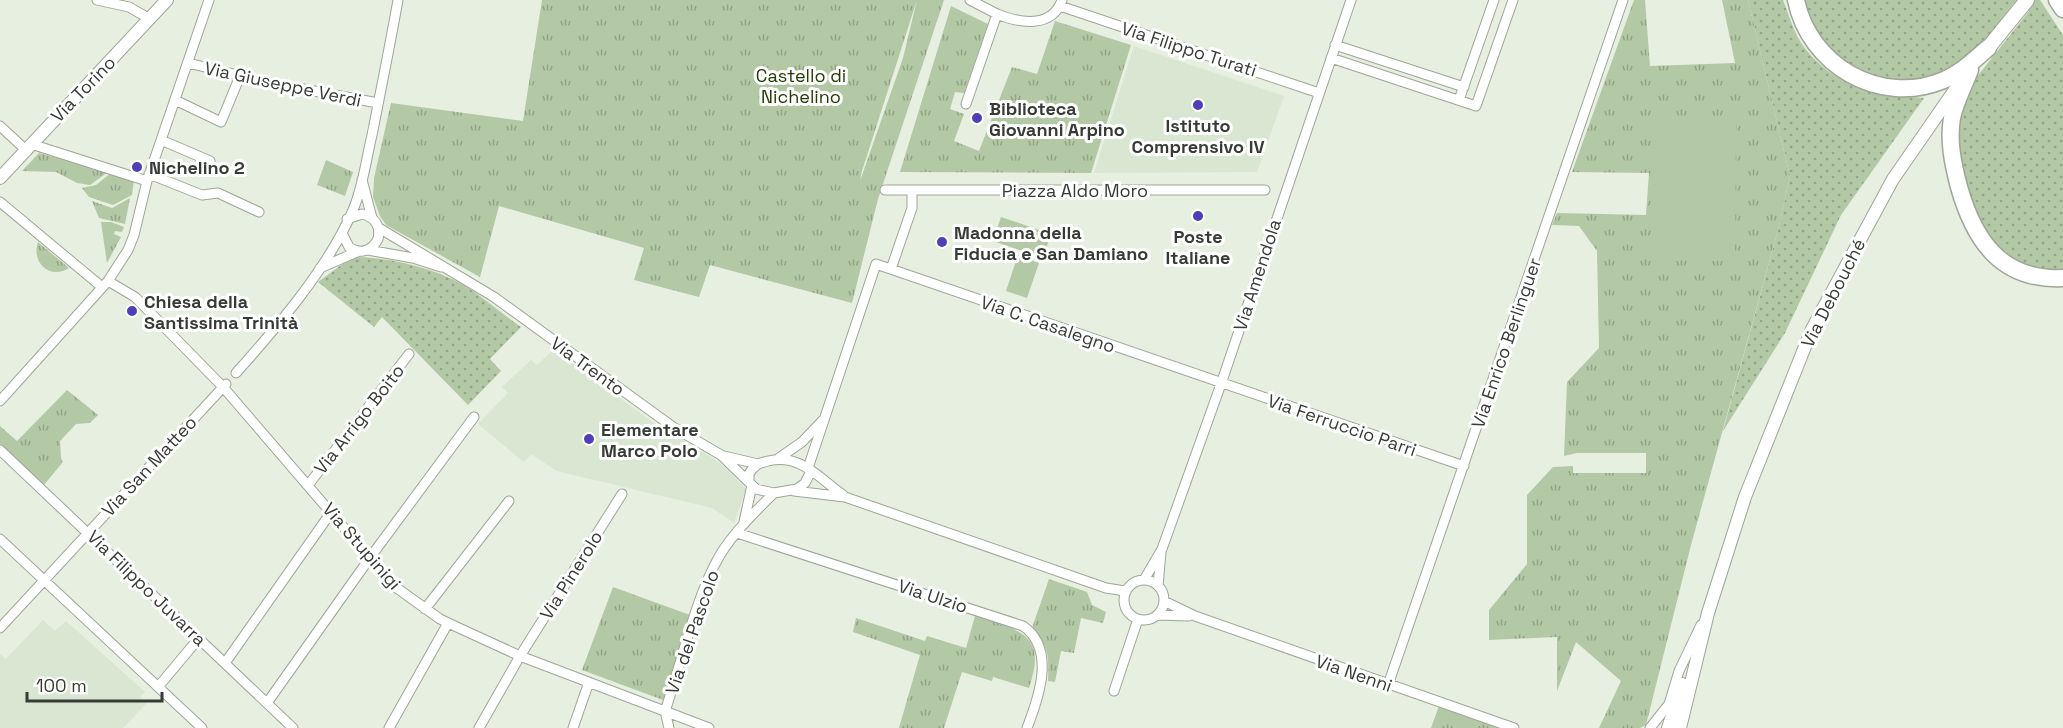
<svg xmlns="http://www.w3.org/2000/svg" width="2063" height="728" viewBox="0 0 2063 728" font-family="'Space Grotesk',sans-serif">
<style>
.built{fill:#d9e6d1}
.grass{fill:url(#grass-dots)}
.park{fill:url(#park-tufts);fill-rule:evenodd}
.pitch{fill:#b3c8a5}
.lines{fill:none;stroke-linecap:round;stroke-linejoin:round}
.street-casing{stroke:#9da698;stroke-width:11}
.secondary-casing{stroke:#9da698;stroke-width:14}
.primary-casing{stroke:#9da698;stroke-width:16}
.highway-casing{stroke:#9da698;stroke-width:19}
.street{stroke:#fff;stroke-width:9}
.secondary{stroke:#fff;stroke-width:12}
.primary{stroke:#fff;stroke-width:14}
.highway{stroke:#fff;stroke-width:16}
.poi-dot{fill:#4f3eb6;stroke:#fff;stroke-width:2}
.labels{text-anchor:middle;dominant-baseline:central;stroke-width:6;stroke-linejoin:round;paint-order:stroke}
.street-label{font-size:18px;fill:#373b35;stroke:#fff}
.park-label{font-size:18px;fill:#213e00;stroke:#fff}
.poi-label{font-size:18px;font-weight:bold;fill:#373b35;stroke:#fff;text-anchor:start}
</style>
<defs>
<pattern id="grass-dots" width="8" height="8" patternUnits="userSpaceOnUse" patternTransform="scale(1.5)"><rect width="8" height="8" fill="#b3c8a5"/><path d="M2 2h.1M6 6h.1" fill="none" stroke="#92a487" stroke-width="1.8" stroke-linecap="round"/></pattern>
<pattern id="park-tufts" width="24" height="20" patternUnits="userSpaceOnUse" patternTransform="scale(1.5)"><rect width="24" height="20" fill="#b3c8a5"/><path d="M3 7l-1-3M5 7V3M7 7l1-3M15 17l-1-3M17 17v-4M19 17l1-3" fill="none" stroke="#92a487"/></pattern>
</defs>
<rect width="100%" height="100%" fill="#e6efe0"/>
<path class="built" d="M1134 46 1284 96 1257 172 1094 173Z
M553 350 654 423 713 458 729 471 746 489 734 523 712 508 557 471 531 454 524 462 478 424 508 393 502 387 531 360 537 365Z
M43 620 55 631 66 621 145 692 140 697 146 704 123 728H0V654L6 659Z"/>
<path class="grass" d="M1748 0H1783C1789 15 1794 34 1804 47 1836 89 1875 93 1924 98L1841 215 1785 333 1723 431 1778 230 1790 176Z
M1803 0H2040L2063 35V273L2037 271 2004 254 1976 219 1958 155 1956 125 1972 83 2029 11 2016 1C1999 21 1982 51 1958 66 1893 106 1825 68 1803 0Z
M352 257C385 257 422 265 452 279 476 290 499 312 521 327L490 359 501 371 468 405 382 317 374 327 318 282Z"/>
<path class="park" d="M542 0H944L878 199 852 303 710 265 699 297 634 280 644 248 499 206 480 277 386 225 380 216 373 197 374 178 391 103 523 121ZM917 0 903 58 860 181 862 171Z
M1634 0H1645L1650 66 1735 63 1722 0H1748L1790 176 1778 230 1691 545 1646 725 1640 728H1599L1621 681 1576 642 1557 691V637L1489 640V610L1527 564V495L1553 467 1573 466V473H1646V453H1577L1564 456 1567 382 1599 348 1597 251 1579 226 1552 225 1557 213 1646 215 1649 173 1572 172Z
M951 6 988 24 964 93 955 92 950 109 964 114 954 141 979 151 1012 67 1037 74 1055 21 1131 45 1091 173 900 172Z
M39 153 108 172 90 185 77 183 56 172 22 171Z
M326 160 353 172 345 196 317 185Z
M111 173 134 179 132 195 113 205 89 197 82 188 96 185Z
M130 198 125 224 99 218 92 201 112 208Z
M101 222H111L124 227 122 232 115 231 114 234 121 237 107 263Z
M38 242 69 268C50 280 31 263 38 242Z
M67 390 98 415 90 423 76 424 60 441 61 458 63 462 43 486 0 445V426L17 441Z
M1049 579 1087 592 1092 605 1106 612 1103 623 1081 618 1074 653 1061 651 1055 682 1048 681C1049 656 1049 647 1032 628Z
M613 587 690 615 663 700 582 670Z
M975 616C1019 631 1048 632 1029 688L993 677 992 681 962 672 944 728H899L920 655 853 632 856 618 925 641 927 636 966 648Z
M1439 706 1500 728H1431Z"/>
<path class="pitch" d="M1656 123 1736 124 1735 261 1655 260Z
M1001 217 1051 234 1043 258 993 241Z
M1018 255 1039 263 1027 298 1006 291Z"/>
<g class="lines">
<g class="street-casing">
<path id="street" d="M97 0 129 7 150 19
M970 0 997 14
M1060 6 1319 93
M1335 45 1464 87
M1331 58 1476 106 1513 0
M188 63 271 83 378 103
M175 100 221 122 240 76
M1459 100 1494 0
M966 104 997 14C1019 23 1052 29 1062 0
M0 126 26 150
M161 140 210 161
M31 144 147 181
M149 174 202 195 218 193 259 212
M362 180 372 218
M885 190H1265
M0 202 102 287
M379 228 494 297 673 427 721 455 756 489 774 493 797 489 805 483 811 471
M342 233 349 247C360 255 372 251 378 239 381 226 375 217 362 214L347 219
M368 250 413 258 441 267
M320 268 359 251
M891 269 912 208V190
M108 281 135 297 223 387 394 586 440 619 459 628 520 656 709 728
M236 373C278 326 328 268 353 210 363 187 366 160 372 135 381 90 390 45 398 0
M0 401 108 281 128 250 134 235 147 181 209 0
M0 450 293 728
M724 456 758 464
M779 458 802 442 823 420
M808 468 876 264 1464 466
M749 481V474C754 465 759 463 768 461 800 453 819 478 843 495
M309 484 409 354
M794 491 845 497 1106 588 1125 591
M744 522 752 485
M737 533 1023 626C1056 649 1039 697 1027 728
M0 539 202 728
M1144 580 1162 549 1221 384 1351 0
M1124 600a20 20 0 1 1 40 0a20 20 0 1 1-40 0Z
M1158 586 1161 552
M1164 601 1195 616 1514 728
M425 609 509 501
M1157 615 1189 616
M0 628 226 384
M225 663 332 511
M1388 685 1623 0
M158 687 199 638
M1114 691 1138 619
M267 703 369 559 474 417
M665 711C682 662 695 598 720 555 734 532 755 512 774 493
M665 711 669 728
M389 728 448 623
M479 728 520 656 622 494
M573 728 589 682
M1650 728 1669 704 1679 671 1701 625"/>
</g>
<g class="secondary-casing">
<path id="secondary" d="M0 178 167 0
M1668 728 1682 684
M1680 728 1708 613 1745 497 1812 329 1893 179 1959 84"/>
</g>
<g class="primary-casing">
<path id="primary" d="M1988 48 2027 0"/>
</g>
<g class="highway-casing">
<path id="highway" d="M1796 0C1809 65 1880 107 1944 80 1961 73 1974 60 1988 48
M2057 0 2063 9
M1970 70C1964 86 1955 102 1952 118 1948 141 1953 164 1959 187 1974 240 2001 281 2063 278"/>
</g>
<use href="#street" class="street"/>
<use href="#secondary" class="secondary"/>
<use href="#primary" class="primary"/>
<use href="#highway" class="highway"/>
</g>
<g class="poi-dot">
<circle cx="1198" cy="105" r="6"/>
<circle cx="977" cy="118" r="6"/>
<circle cx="137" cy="167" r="6"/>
<circle cx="1198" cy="216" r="6"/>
<circle cx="942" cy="242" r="6"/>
<circle cx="132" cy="311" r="6"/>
<circle cx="589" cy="439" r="6"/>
</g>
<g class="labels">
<g class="street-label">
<text transform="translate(1189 49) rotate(18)">Via Filippo Turati</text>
<text transform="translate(283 84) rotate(12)">Via Giuseppe Verdi</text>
<text transform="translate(83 89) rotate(-46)">Via Torino</text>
<text x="1075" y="190">Piazza Aldo Moro</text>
<text transform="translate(1257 275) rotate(-72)">Via Amendola</text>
<text transform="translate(1833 293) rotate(-63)">Via Debouché</text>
<text transform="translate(1048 324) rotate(19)">Via C. Casalegno</text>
<text transform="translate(1506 343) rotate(-71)">Via Enrico Berlinguer</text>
<text transform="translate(588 366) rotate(36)">Via Trento</text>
<text transform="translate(359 419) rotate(-52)">Via Arrigo Boito</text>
<text transform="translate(1342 425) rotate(19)">Via Ferruccio Parri</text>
<text transform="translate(149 466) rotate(-47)">Via San Matteo</text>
<text transform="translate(362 546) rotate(49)">Via Stupinigi</text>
<text transform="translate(571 575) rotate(-58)">Via Pinerolo</text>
<text transform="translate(147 588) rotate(44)">Via Filippo Juvarra</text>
<text transform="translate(933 596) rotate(18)">Via Ulzio</text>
<text transform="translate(692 632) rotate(-71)">Via del Pascolo</text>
<text transform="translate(1354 673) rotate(19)">Via Nenni</text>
</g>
<g class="park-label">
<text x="801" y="75">Castello di<tspan x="801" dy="21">Nichelino</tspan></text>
</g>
<g class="poi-label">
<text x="989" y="108">Biblioteca<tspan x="989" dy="21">Giovanni Arpino</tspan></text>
<text x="1198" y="125" text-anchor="middle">Istituto<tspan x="1198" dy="21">Comprensivo IV</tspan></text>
<text x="149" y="167">Nichelino 2</text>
<text x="954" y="232">Madonna della<tspan x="954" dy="21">Fiducia e San Damiano</tspan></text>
<text x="1198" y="236" text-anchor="middle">Poste<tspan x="1198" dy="21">Italiane</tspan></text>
<text x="144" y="301">Chiesa della<tspan x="144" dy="21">Santissima Trinità</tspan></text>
<text x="601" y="429">Elementare<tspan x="601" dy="21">Marco Polo</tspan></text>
</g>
</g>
<path d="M27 692v9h135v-9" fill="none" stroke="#373b35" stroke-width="3"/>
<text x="36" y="692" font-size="18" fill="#373b35" stroke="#ffffff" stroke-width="4.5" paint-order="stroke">100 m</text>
</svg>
